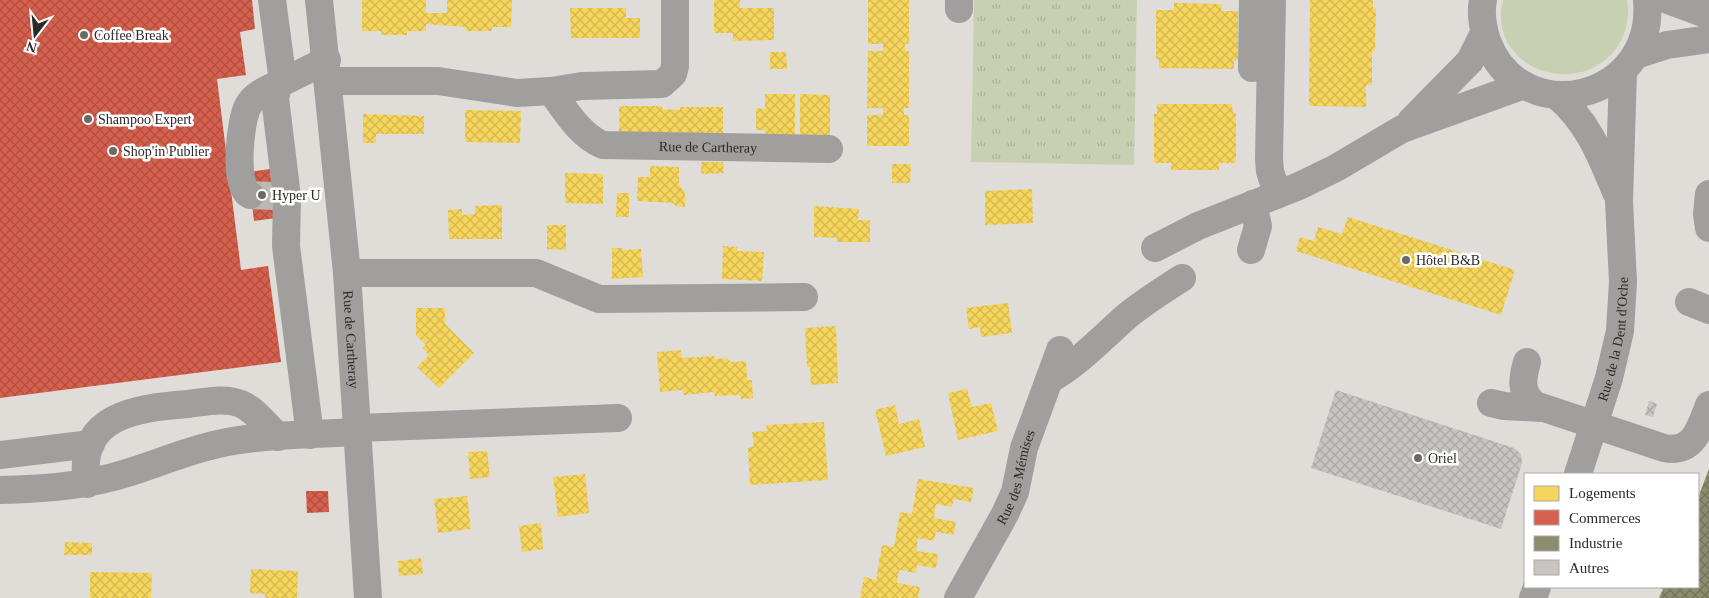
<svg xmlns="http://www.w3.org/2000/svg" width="1709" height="598" viewBox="0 0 1709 598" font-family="Georgia,serif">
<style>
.grass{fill:url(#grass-tufts)}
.garden{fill:#c7d1b2}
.homes{fill:url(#homes-cross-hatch)}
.shops{fill:url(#shops-cross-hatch)}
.industry{fill:url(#industry-cross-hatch)}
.building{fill:url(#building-cross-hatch)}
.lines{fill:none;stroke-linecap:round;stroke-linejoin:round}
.minor-tunnel{stroke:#bcb9b5;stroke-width:28;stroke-dasharray:28 14;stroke-linecap:butt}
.minor{stroke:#a09f9e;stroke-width:28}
.poi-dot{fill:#6b6865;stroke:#fff;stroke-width:2}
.labels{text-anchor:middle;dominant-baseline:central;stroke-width:5;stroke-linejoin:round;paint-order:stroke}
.poi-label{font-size:14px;fill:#2c2926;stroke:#fff;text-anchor:start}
.street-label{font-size:14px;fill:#2c2926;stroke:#fff}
</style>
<defs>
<pattern id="grass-tufts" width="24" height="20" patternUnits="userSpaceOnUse" patternTransform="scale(1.25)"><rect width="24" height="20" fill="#c7d1b2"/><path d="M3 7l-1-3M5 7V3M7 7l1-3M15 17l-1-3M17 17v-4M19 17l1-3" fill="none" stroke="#abb399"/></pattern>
<pattern id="homes-cross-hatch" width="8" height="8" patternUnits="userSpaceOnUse" patternTransform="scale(1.25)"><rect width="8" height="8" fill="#f6d55c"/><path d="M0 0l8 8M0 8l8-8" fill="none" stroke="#d3b750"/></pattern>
<pattern id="shops-cross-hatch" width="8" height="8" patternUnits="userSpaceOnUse" patternTransform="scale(1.25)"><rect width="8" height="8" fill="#d6604d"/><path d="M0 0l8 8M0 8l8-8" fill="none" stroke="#ae4f40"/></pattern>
<pattern id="industry-cross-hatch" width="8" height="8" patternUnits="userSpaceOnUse" patternTransform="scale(1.25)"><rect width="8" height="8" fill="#8c8c6e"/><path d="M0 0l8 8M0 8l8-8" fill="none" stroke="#73725a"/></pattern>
<pattern id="building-cross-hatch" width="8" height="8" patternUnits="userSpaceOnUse" patternTransform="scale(1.25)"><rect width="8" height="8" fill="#c7c4c1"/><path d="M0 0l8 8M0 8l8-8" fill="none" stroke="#aba8a6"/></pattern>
</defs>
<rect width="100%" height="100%" fill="#e0ddd9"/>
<path class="grass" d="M974 0H1137L1134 165 971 162Z"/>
<path class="garden" d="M1503 0H1627C1630 13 1627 29 1621 41 1585 104 1485 70 1503 0Z"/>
<path class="homes" d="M362 0H426V13H447V0H512L511 27H492V31H466V27L426 24V31H407V35H381V31H362Z
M714 0H740V8H774V40L733 41V33H714Z
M868 0H909V44H905V51H909V108H904V115H909V146H867V115H883V108H867L868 51H883V44H868Z
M1310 0H1373V8H1376L1375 51H1372V85H1366V107L1309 106Z
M1174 3 1222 4 1221 11H1238V60H1234V69L1159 68V59H1156V10H1174Z
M570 8H626V18H640V38H571Z
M770 52H786L787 69H770Z
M765 94H795V138H765V130H756V108L765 109Z
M800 94 830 95V138H800Z
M1157 104H1232L1233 113 1236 114V163H1219V170H1171V163H1154V114H1157Z
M619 106H662V109L680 110V107H723V138L680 137V132H662V137L619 136Z
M465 110 521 111 520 143 465 142Z
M363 114 424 116V134H376V143H363Z
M701 162H723L724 173 701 174Z
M892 164H911L910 183H892Z
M650 166 679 167V185L685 192V207L676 206 673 203 637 201 638 177H650Z
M565 173 603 174V204L565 203Z
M1032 189 1033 223 985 225V191Z
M617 193H629V217H616Z
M502 205V239H449L448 210 462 209V215L475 214V206Z
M814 206 859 209 858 220H870V242H837V238L814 237Z
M1348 217 1515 270 1501 315 1296 251 1300 237 1314 241 1318 227 1342 234Z
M547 225H566V250L547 249Z
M723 246 737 247V251L764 252 762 281 722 279Z
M612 248H622V250L641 249 643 277 612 279Z
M1008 303 1012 333 981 337 980 327 969 329 966 308Z
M416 308H445V324L474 353 439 388 417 367 429 355 422 348 426 345 416 335Z
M836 326 838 383 811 385 810 367H807L805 328Z
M681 350 682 358 715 356V359L727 358 731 362 746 361 747 380H752L753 398 741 399 740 395 715 396 714 392 684 395 683 390 660 392 657 352Z
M967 389 972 407 991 403 998 431 958 440 948 393Z
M895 405 899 424 919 419 925 447 886 456 875 410Z
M824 422 828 480 750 485 748 448 754 446 752 432 767 431 766 425Z
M487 451 490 477 470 479 468 452Z
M585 474 589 513 558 517 553 477Z
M918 479 974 488 971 502 954 499 952 507 936 504 934 518 956 522 954 535 936 532 934 541 918 538 916 551 938 554 936 568 917 565 916 573 899 570 897 583 920 587 918 598H860L864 577 876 580 882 545 894 547 900 512 912 514Z
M467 496 471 529 438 533 434 499Z
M541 523 543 549 522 552 519 526Z
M65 542 92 543V555H64Z
M421 558 423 574 399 576 398 561Z
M251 569 298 571 297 598H265V594L250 593Z
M90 572 152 573 151 598H90Z"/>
<path class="shops" d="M0 0H252L255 29 240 32 246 75 217 79 241 270 268 266 281 362 0 398Z
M270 169 276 218 254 221 248 172Z
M306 491H328L329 512 307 513Z"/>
<path class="industry" d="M1709 469V598H1659L1663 589 1658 587H1698V498Z"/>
<path class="building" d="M1336 390 1514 448 1521 454 1522 463 1501 529 1311 468Z
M1649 401 1657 404 1653 417 1645 415Z"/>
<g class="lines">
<path class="minor-tunnel" d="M250 195 274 196"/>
<g class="minor">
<path id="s1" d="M319 0 347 273 368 598"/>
<path d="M1272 0 1269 159 1270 171 1277 194"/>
<path d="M1483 0C1480 14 1483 28 1487 41 1521 132 1656 101 1647 0"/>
<path d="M1668 0 1709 15"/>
<path d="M959 9V0"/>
<path d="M1636 55 1667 45 1709 39"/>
<path d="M1252 68 1253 0"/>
<path d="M329 81H438L517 93 551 91 582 86 662 84 673 74 675 66V0"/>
<path id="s2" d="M551 91C565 110 580 136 603 145L829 149"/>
<path d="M1556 95C1587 120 1601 156 1616 192"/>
<path d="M1411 121 1470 61 1484 33"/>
<path d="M1709 194 1707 214 1709 228"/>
<path d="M250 195C233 188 240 120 248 106 255 93 271 88 283 82L272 0"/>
<path d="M1155 248 1198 226 1299 186 1336 168 1402 129 1524 85"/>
<path d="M1251 250 1258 226 1253 204"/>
<path d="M347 273H536L599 299 804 297"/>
<path d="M1689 302 1709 310"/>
<path d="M1527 362C1522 379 1520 393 1535 405L1664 448C1694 454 1700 428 1709 405"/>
<path d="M1049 380C1079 363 1101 339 1127 316 1144 302 1163 290 1182 278"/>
<path d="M1491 403 1504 406 1542 408"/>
<path d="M357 428 618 418"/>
<path d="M310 435 286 246 287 197 275 98 278 86 283 82 327 60"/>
<path d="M0 455 91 444"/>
<path id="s3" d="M1578 474 1609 378 1620 331 1623 282 1619 201 1623 72"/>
<path d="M87 484C76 415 136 408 188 404 205 402 225 397 241 404 255 410 267 426 278 437"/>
<path d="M0 490C38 489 76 487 113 477 148 468 181 452 218 444 263 434 311 435 357 432"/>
<path id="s4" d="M958 598 1005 514 1015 492 1024 448 1060 350"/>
<path d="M1533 598 1537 587"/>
</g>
</g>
<g class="poi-dot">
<circle cx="84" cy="35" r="5"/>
<circle cx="88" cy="119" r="5"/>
<circle cx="113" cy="151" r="5"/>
<circle cx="262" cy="195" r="5"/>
<circle cx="1406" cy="260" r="5"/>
<circle cx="1418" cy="458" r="5"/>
</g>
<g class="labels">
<g class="poi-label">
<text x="94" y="35">Coffee Break</text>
<text x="98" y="119">Shampoo Expert</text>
<text x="123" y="151">Shop'in Publier</text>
<text x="272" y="195">Hyper U</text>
<text x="1416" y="260">Hôtel B&amp;B</text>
<text x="1428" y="458">Oriel</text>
</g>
<g class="street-label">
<text stroke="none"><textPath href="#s2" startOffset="181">Rue de Cartheray</textPath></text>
<text stroke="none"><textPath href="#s1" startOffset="341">Rue de Cartheray</textPath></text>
<text stroke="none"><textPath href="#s3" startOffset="140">Rue de la Dent d'Oche</textPath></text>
<text stroke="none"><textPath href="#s4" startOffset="135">Rue des Mémises</textPath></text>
</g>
</g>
<rect x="1524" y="473" width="175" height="115" fill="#ffffff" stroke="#aba9a8"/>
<rect x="1534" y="486" width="25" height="15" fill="#f6d55c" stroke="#aba9a8"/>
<text x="1569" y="498" font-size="15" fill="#2c2926">Logements</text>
<rect x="1534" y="510" width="25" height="15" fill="#d6604d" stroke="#aba9a8"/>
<text x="1569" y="523" font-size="15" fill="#2c2926">Commerces</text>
<rect x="1534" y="536" width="25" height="15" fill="#8c8c6e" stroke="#aba9a8"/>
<text x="1569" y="548" font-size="15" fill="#2c2926">Industrie</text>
<rect x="1534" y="560" width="25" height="15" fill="#c7c4c1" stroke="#aba9a8"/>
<text x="1569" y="573" font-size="15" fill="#2c2926">Autres</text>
<g transform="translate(35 35) rotate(196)" stroke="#ffffff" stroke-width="4" paint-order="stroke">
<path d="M0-4L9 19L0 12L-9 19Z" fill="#2c2926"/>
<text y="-8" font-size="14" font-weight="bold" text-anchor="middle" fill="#2c2926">N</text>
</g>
</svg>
